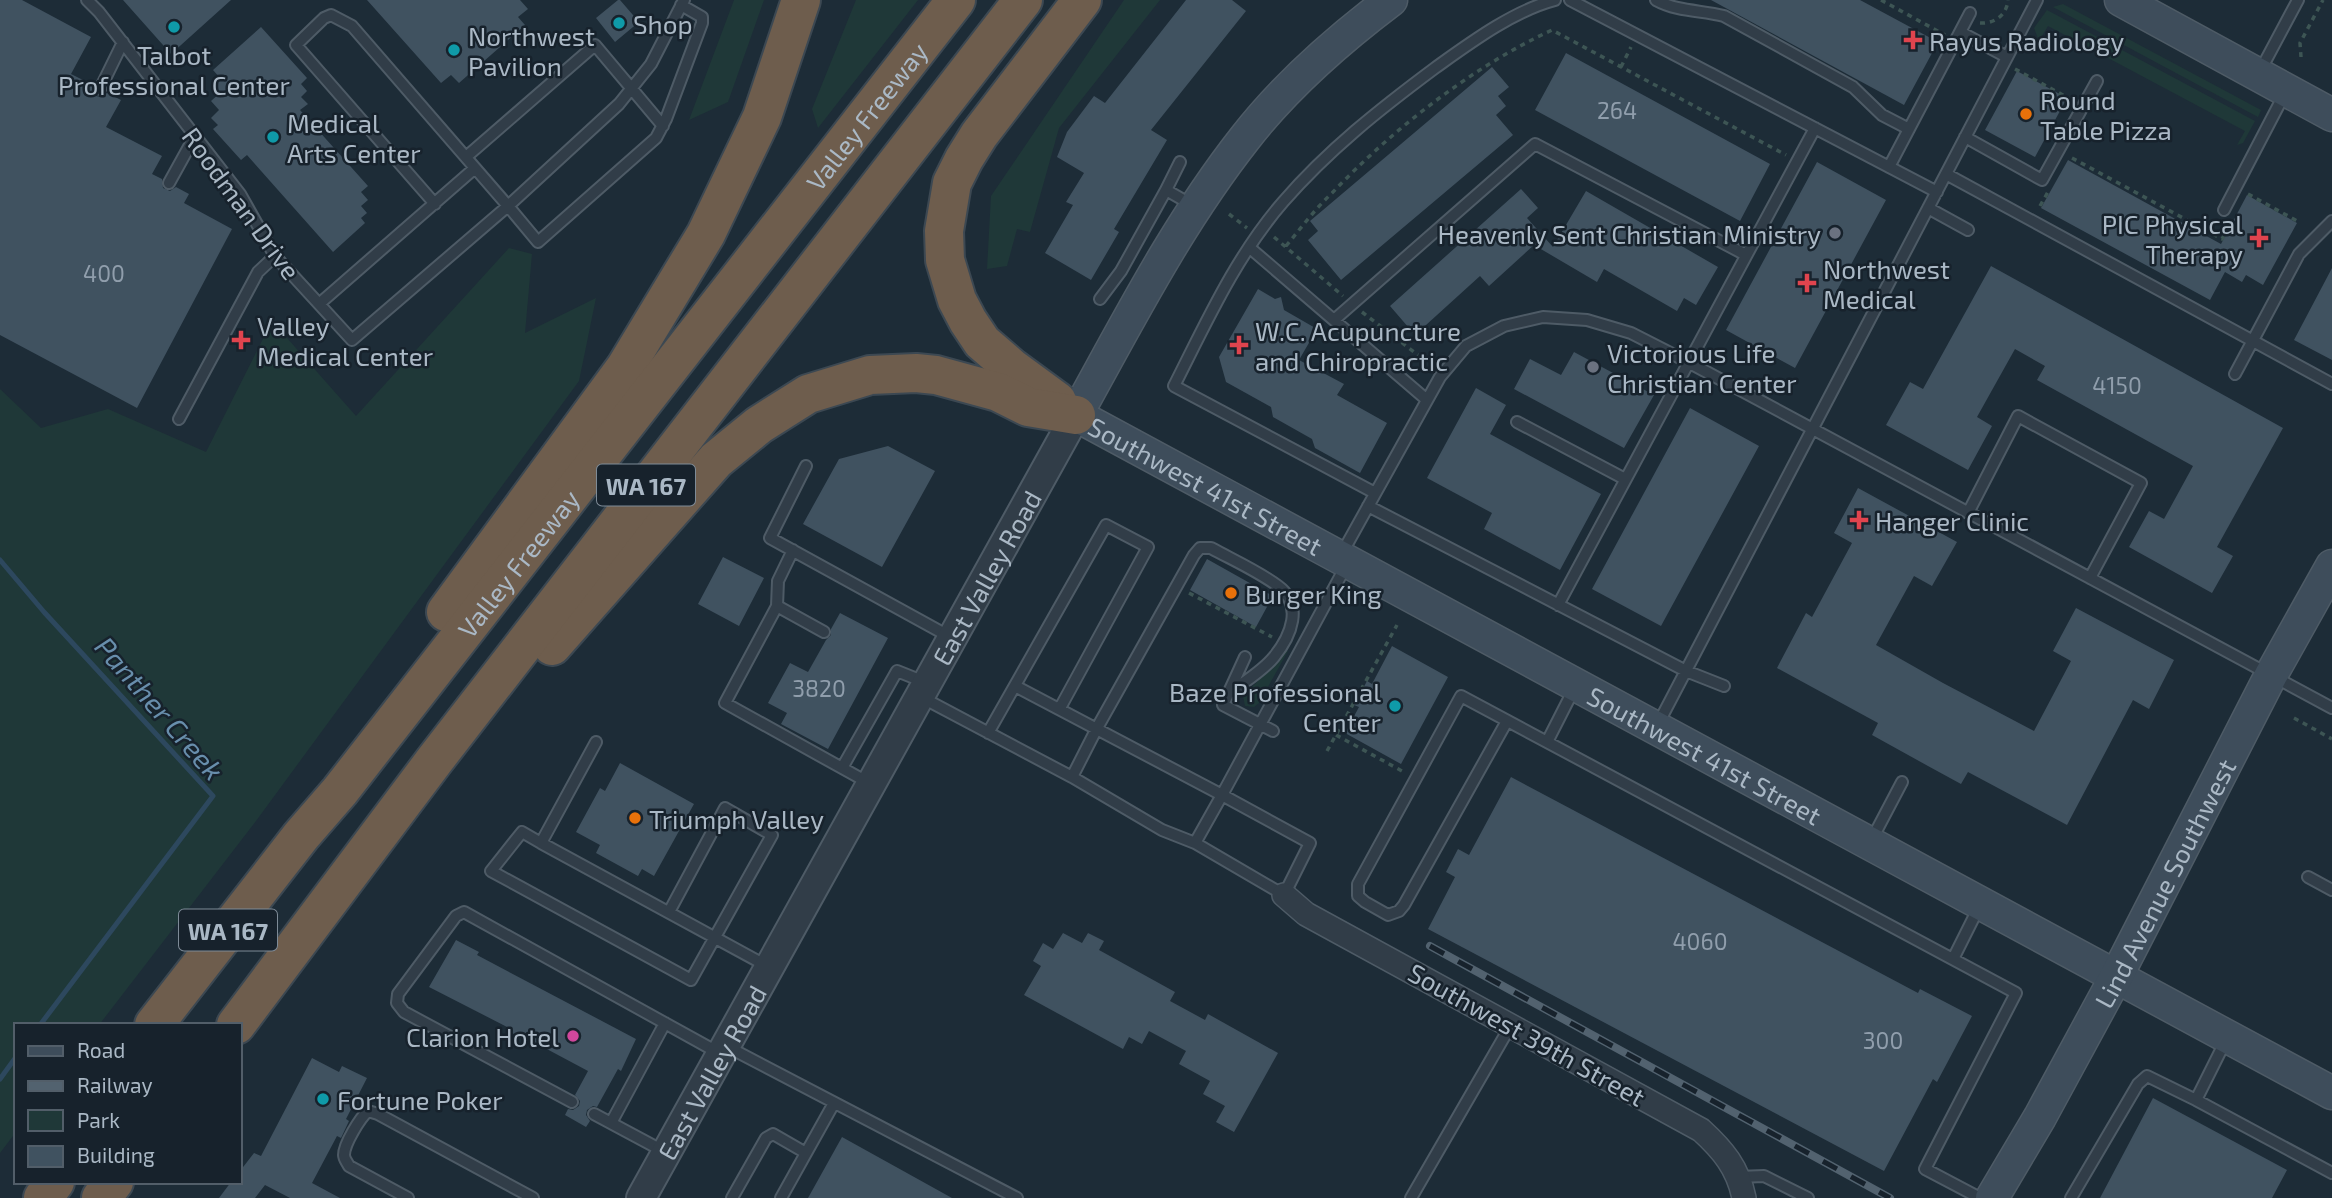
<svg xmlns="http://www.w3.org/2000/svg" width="2332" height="1198" viewBox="0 0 2332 1198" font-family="'Exo 2',sans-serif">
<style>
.green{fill:#1f3838}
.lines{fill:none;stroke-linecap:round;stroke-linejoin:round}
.stream{stroke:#2d485e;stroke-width:5}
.building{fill:#405260}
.service-casing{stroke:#4e5b66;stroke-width:14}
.minor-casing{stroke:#4e5b66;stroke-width:26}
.tertiary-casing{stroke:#4e5b66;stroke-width:32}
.secondary-casing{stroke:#4e5b66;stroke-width:35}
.motorway-casing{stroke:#3c4852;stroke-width:42}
.path{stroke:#3d5554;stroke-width:3.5;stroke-dasharray:5 5;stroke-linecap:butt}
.service{stroke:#313d48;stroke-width:10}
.minor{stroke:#313d48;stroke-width:23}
.tertiary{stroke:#313d48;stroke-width:28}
.secondary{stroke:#3e4d5b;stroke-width:32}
.motorway{stroke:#6e5d4d;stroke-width:38}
.rail-casing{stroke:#52626f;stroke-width:8}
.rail{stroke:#17222c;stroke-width:5;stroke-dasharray:16;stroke-linecap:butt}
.culture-dot{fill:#0f9aa8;stroke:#17222c;stroke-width:2.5}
.health-dot{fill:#e0444e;stroke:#17222c;stroke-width:2.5}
.food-dot{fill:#e8710a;stroke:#17222c;stroke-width:2.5}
.worship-dot{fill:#6b7280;stroke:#17222c;stroke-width:2.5}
.hotel-dot{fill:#d1479c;stroke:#17222c;stroke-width:2.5}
.labels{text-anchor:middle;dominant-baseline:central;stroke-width:5;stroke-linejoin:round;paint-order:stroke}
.number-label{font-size:23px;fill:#909eac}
.shield{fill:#17222c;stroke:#7e8b97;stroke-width:2}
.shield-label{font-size:24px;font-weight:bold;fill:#aab8c5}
.poi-label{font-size:26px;fill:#aab8c5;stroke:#17222c;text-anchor:start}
.street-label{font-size:26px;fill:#aab8c5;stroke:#17222c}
.water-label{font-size:28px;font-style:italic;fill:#688eac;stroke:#17222c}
</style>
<rect width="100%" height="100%" fill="#1d2c37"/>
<path class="green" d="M734 0H764L728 102 689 120Z
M856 0H918L818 128 812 109Z
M1124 0H1160L1059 128 1030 232 1017 229 1007 266 987 269 991 196Z
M2063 4 2261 110 2258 117 2053 7Z
M2047 10 2255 121 2243 143 2237 145 2245 131 2048 26 2039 41 2034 28Z
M509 248 532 254 525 333 596 298 579 381 256 821 99 1025H16V1132L0 1153V389L41 428 108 409 206 452 272 321 356 416Z
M1285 650 1288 651 1259 703 1254 707 1245 706 1243 696 1279 660Z"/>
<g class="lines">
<path class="stream" d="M0 560 44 612 213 796 40 1025
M0 1079 16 1057"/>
</g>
<path class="building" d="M0 0H22L91 37 71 74 93 85 92 90 96 96 101 97 107 93 121 100 106 127 162 156 152 174 162 179 163 188 170 191 176 187 189 194 184 203 232 229 137 408 0 335Z
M123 0H231L171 54Z
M367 0H520L528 9 518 17 525 25 459 83 451 75 441 83Z
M618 0H620L639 22 615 42 596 18Z
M1186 0H1232L1246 11 1151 130 1167 140 1114 229 1119 232 1091 280 1045 253 1073 205 1066 202 1084 173 1057 157 1067 132 1094 96 1105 103Z
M1711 0H1860L1938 42 1904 105Z
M261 27 307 78 301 84 307 91 301 97 308 104 300 110 368 186 361 192 368 200 361 206 367 213 361 218 365 223 333 252 247 155 241 160 213 129 218 125 211 118 219 110 211 101 220 93 212 85 220 78 213 70Z
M1566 53 1770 164 1740 221 1535 110Z
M1492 67 1509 87 1498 96 1506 106 1496 115 1513 135 1341 280 1308 240 1318 231 1310 221Z
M2017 71 2067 98 2035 157 1985 130Z
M2068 160 2221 244 2247 195 2297 223 2263 285 2246 275 2242 282 2225 272 2210 300 2041 208Z
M1817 162 1886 200 1795 368 1726 330Z
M1521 189 1538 208 1527 218 1553 247 1586 191 1718 267 1696 305 1684 298 1677 311 1604 269 1597 282 1534 245 1489 286 1480 276 1415 335 1390 306Z
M1991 266 2283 428 2217 547 2233 556 2212 593 2129 547 2149 511 2164 519 2193 466 2037 380 2045 366 2015 349 1977 417 1992 426 1968 470 1886 425 1910 382 1923 389Z
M2332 268V360L2294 340Z
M1258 289 1275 299 1281 297 1284 310 1317 329 1299 360 1344 384 1337 395 1387 423 1360 473 1315 448 1312 439 1273 417 1271 407 1226 382 1219 357Z
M1574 352 1654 395 1624 448 1514 389 1530 359 1561 375Z
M1476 388 1506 405 1490 434 1601 494 1560 570 1484 529 1492 513 1427 478Z
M1690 408 1759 446 1661 626 1592 589Z
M888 446 935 471 882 567 803 524 839 459Z
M1858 488 1957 542 1932 586 1914 576 1876 645 1943 683 2034 731 2071 661 2053 651 2076 608 2174 660 2149 709 2133 700 2067 825 1968 772 1961 784 1928 766 1872 735 1878 723 1777 668 1806 613 1812 617 1852 543 1834 533Z
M723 557 764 578 739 626 698 604Z
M1207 559 1273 596 1256 627 1190 590Z
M840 613 888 638 828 749 781 724 787 713 768 703 790 663 808 672 826 640 831 635V629Z
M1392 646 1448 677 1401 764 1345 733 1359 707 1354 705 1367 681 1372 684Z
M620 763 694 804 654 876 642 869 638 876 596 853 600 845 576 832 600 788 605 791Z
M1511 777 1918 993 1920 989 1972 1016 1937 1082 1933 1079 1884 1171 1428 929 1455 877 1446 872 1458 849 1469 855Z
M1063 933 1082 943 1088 933 1104 941 1099 950 1175 992 1170 1001 1205 1020 1208 1014 1278 1053 1234 1132 1216 1122 1225 1106 1203 1094 1210 1081 1179 1064 1186 1051 1149 1031 1142 1044 1129 1037 1123 1049 1024 995 1041 966 1033 961 1043 943 1053 949Z
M456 940 479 952 477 955 636 1039 621 1071 618 1069 597 1107 593 1106 587 1110 586 1115 590 1121 586 1127 565 1115 568 1109 573 1110 579 1106 580 1101 575 1095 588 1071 528 1039 527 1041 512 1033 513 1030 429 987Z
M312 1058 339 1072 342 1066 367 1078 346 1119 349 1121 341 1138 337 1136 312 1183 340 1198H290L265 1185 255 1198H219L231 1182H240V1171L254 1153 261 1156Z
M2153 1098 2287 1170 2272 1198H2100Z
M842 1137 952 1198H808Z"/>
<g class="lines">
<g class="service-casing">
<path id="service" d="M87 0 99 12 240 194 275 256 352 340 508 206 538 242 656 138 666 119 702 23V17L681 5
M1570 0 1937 192
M1656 0C1678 12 1701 10 1724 16L1853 87 1882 115 1909 129
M1960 32 2007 57
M2259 73 2298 0
M100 89 123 42
M1965 137 2042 180 2097 81
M466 157 595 45 663 126
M1889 167 1970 13
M1946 174 2332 384
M169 183 195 136
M1166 190 1180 162
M435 204 296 45 324 18 331 15 352 26 508 206 619 104 651 64 684 0
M1928 208 1968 230
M2224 210 2285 93
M1250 248 1427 400
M1100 299 1121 271 1166 190 1194 206
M319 304 475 168
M1334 320 1535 144 1746 255
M2235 374 2299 254 2332 221
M179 419 258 272 275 256
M1517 422 1625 479
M806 466 770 538 952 638
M1375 493 1174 386C1206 323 1236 256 1283 202 1328 150 1380 109 1435 68 1470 43 1513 11 1555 0
M1368 506 1686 671 1724 686
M1968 513 2018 416 2141 483 2090 578
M793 550 778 581 777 606 725 703 869 783
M1341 555 1440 377 1466 346 1504 326 1543 317 1587 320 1631 333 1688 362 2332 708
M1558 605 1815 128
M777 606 824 632
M1245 657 1223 705 1273 731
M1015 686 1222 795 1195 843
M921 697 1072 777 1162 830 1195 843 1284 895 1310 843 1222 795 1347 564
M1507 721 1404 905 1399 911 1388 915 1365 902 1358 896V884L1461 696 2016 993 1925 1169 1980 1198
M1657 726 2037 0
M988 733 1106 525 1148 547 1060 708
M1547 742 1575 687
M842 768 897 671 927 683
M1072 777 1097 728 1194 555 1200 548H1211C1233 560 1258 571 1278 586 1304 605 1291 636 1274 657 1262 672 1242 683 1227 695
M1871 841 1902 782
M541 843 596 742
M2308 877 2332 890
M669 912 725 808 772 835 691 980 491 871 522 832 541 843C616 884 692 925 767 966
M1953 959 1980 905
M726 1046 1017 1198
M2196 1100 2226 1040
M572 1102 404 1012 397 1003 398 994 456 916 464 912 719 1053
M594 1114 665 1152
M611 1123 665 1023
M1738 1177 1764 1176 1808 1198
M408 1198 349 1166C347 1162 344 1159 344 1155 344 1144 360 1118 368 1111L378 1114 533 1198
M732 1198 766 1138 773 1134 806 1153
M781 1198 834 1103
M1411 1198 1511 1025
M2071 1198 2138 1084 2147 1076 2196 1100 2332 1173"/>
</g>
<g class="minor-casing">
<path id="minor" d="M1284 895 1306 914 1701 1130C1723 1150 1738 1168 1744 1198"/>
</g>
<g class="tertiary-casing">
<g id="tertiary">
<path id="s1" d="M641 1198 1076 415"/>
</g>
</g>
<g class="secondary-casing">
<g id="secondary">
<path id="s2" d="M1391 0C1338 40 1286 85 1245 138 1178 223 1128 321 1076 415L2332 1093"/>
<path d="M2121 0 2332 115"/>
<path id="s3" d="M1992 1198 2040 1117 2116 977 2271 675 2332 566"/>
</g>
</g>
<g class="motorway-casing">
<g id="motorway">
<path d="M1057 401 1012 368 982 342 968 321 957 300 945 260 944 231 952 183 964 159 979 135 1082 0"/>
<path d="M446 612 625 368 706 234 762 117 801 0"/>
<path d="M552 646 716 460 759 425 808 394 870 375 916 373 936 375 998 392 1028 407 1076 415"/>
<path id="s4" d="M154 1025 301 836 340 791 956 0"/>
<path d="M236 1025 434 761 1023 0"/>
<path d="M43 1198 55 1182"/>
<path d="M101 1198 114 1182"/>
</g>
</g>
<path class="path" d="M1881 0 1945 35
M1980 23C1994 24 2007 15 2008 0
M2301 57 2300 43 2323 0
M1621 67 1631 47
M2015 69 2072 100
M2072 158 2222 239 2231 224
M2248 194 2299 222
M2040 206 2048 192
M1229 214 1247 228
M1274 237 1343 296
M1286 246C1301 228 1315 209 1332 193 1393 129 1472 67 1552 30L1786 155
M1362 312 1418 355
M1189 593 1272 637
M2294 718 2332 739
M1336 735 1402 771
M1327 751 1397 625"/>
<use href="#service" class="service"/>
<use href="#minor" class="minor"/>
<use href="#tertiary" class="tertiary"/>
<use href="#secondary" class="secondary"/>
<use href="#motorway" class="motorway"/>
<g class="rail-casing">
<path id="rail" d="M1430 946 1890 1198"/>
</g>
<use href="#rail" class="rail"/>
</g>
<g class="culture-dot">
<circle cx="619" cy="23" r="7"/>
<circle cx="174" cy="27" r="7"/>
<circle cx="454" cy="50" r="7"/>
<circle cx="273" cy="137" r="7"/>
<circle cx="1395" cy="706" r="7"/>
<circle cx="323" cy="1099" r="7"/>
</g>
<g class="health-dot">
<path d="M1909.5 29.5h7v7h7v7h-7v7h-7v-7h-7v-7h7z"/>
<path d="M2255.5 227.5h7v7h7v7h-7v7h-7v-7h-7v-7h7z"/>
<path d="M1803.5 272.5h7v7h7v7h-7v7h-7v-7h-7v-7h7z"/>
<path d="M237.5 329.5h7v7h7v7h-7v7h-7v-7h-7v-7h7z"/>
<path d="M1235.5 334.5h7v7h7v7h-7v7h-7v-7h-7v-7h7z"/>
<path d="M1855.5 509.5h7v7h7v7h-7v7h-7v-7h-7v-7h7z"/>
</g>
<g class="food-dot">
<circle cx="2026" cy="114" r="7"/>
<circle cx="1231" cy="593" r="7"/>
<circle cx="635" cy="818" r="7"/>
</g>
<g class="worship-dot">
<circle cx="1835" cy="233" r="7"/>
<circle cx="1593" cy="367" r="7"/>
</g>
<circle class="hotel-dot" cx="573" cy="1036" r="7"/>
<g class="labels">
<g class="number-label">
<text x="1617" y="110">264</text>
<text x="104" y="273">400</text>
<text x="2117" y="385">4150</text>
<text x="819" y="688">3820</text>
<text x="1700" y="941">4060</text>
<text x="1883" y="1040">300</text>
</g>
<g class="shield">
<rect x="597" y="464.5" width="98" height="41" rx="5"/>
<rect x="179" y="909.5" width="98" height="41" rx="5"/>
</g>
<g class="shield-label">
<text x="646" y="485">WA 167</text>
<text x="228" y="930">WA 167</text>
</g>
<g class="poi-label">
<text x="633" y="23">Shop</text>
<text x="468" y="35">Northwest<tspan x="468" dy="30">Pavilion</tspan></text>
<text x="1929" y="40">Rayus Radiology</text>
<text x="174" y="54" text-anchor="middle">Talbot<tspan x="174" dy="30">Professional Center</tspan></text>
<text x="2040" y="99">Round<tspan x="2040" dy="30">Table Pizza</tspan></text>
<text x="287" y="122">Medical<tspan x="287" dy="30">Arts Center</tspan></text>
<text x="2243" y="223" text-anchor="end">PIC Physical<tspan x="2243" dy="30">Therapy</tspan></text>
<text x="1821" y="233" text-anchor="end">Heavenly Sent Christian Ministry</text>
<text x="1823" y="268">Northwest<tspan x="1823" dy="30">Medical</tspan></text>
<text x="257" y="325">Valley<tspan x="257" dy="30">Medical Center</tspan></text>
<text x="1255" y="330">W.C. Acupuncture<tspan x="1255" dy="30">and Chiropractic</tspan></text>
<text x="1607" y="352">Victorious Life<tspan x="1607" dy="30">Christian Center</tspan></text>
<text x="1875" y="520">Hanger Clinic</text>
<text x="1245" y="593">Burger King</text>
<text x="1381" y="691" text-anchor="end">Baze Professional<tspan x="1381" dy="30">Center</tspan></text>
<text x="649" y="818">Triumph Valley</text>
<text x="559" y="1036" text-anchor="end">Clarion Hotel</text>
<text x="337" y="1099">Fortune Poker</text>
</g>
<g class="street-label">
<text stroke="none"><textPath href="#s4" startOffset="1155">Valley Freeway</textPath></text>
<text transform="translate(242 203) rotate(54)">Roodman Drive</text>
<text stroke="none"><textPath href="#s2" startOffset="674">Southwest 41st Street</textPath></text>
<text stroke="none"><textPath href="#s4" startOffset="588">Valley Freeway</textPath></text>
<text stroke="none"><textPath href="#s1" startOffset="710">East Valley Road</textPath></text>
<text stroke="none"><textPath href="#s2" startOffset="1241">Southwest 41st Street</textPath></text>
<text stroke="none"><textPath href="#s3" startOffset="359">Lind Avenue Southwest</textPath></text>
<text transform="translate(1527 1034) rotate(29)">Southwest 39th Street</text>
<text stroke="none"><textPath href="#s1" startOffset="144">East Valley Road</textPath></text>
</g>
<g class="water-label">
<text transform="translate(160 708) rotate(49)">Panther Creek</text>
</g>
</g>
<rect x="14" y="1023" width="228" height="161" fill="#17222c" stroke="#525e69" stroke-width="2"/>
<rect x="28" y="1046" width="35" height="10" fill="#3e4d5b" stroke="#525e69" stroke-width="2"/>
<text x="77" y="1058" font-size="21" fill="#aab8c5">Road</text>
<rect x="28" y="1081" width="35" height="10" fill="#52626f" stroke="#525e69" stroke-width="2"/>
<text x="77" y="1093" font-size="21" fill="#aab8c5">Railway</text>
<rect x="28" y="1110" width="35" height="21" fill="#1f3838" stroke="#525e69" stroke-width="2"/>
<text x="77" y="1128" font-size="21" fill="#aab8c5">Park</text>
<rect x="28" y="1146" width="35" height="21" fill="#405260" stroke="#525e69" stroke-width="2"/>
<text x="77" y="1163" font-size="21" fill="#aab8c5">Building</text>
</svg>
